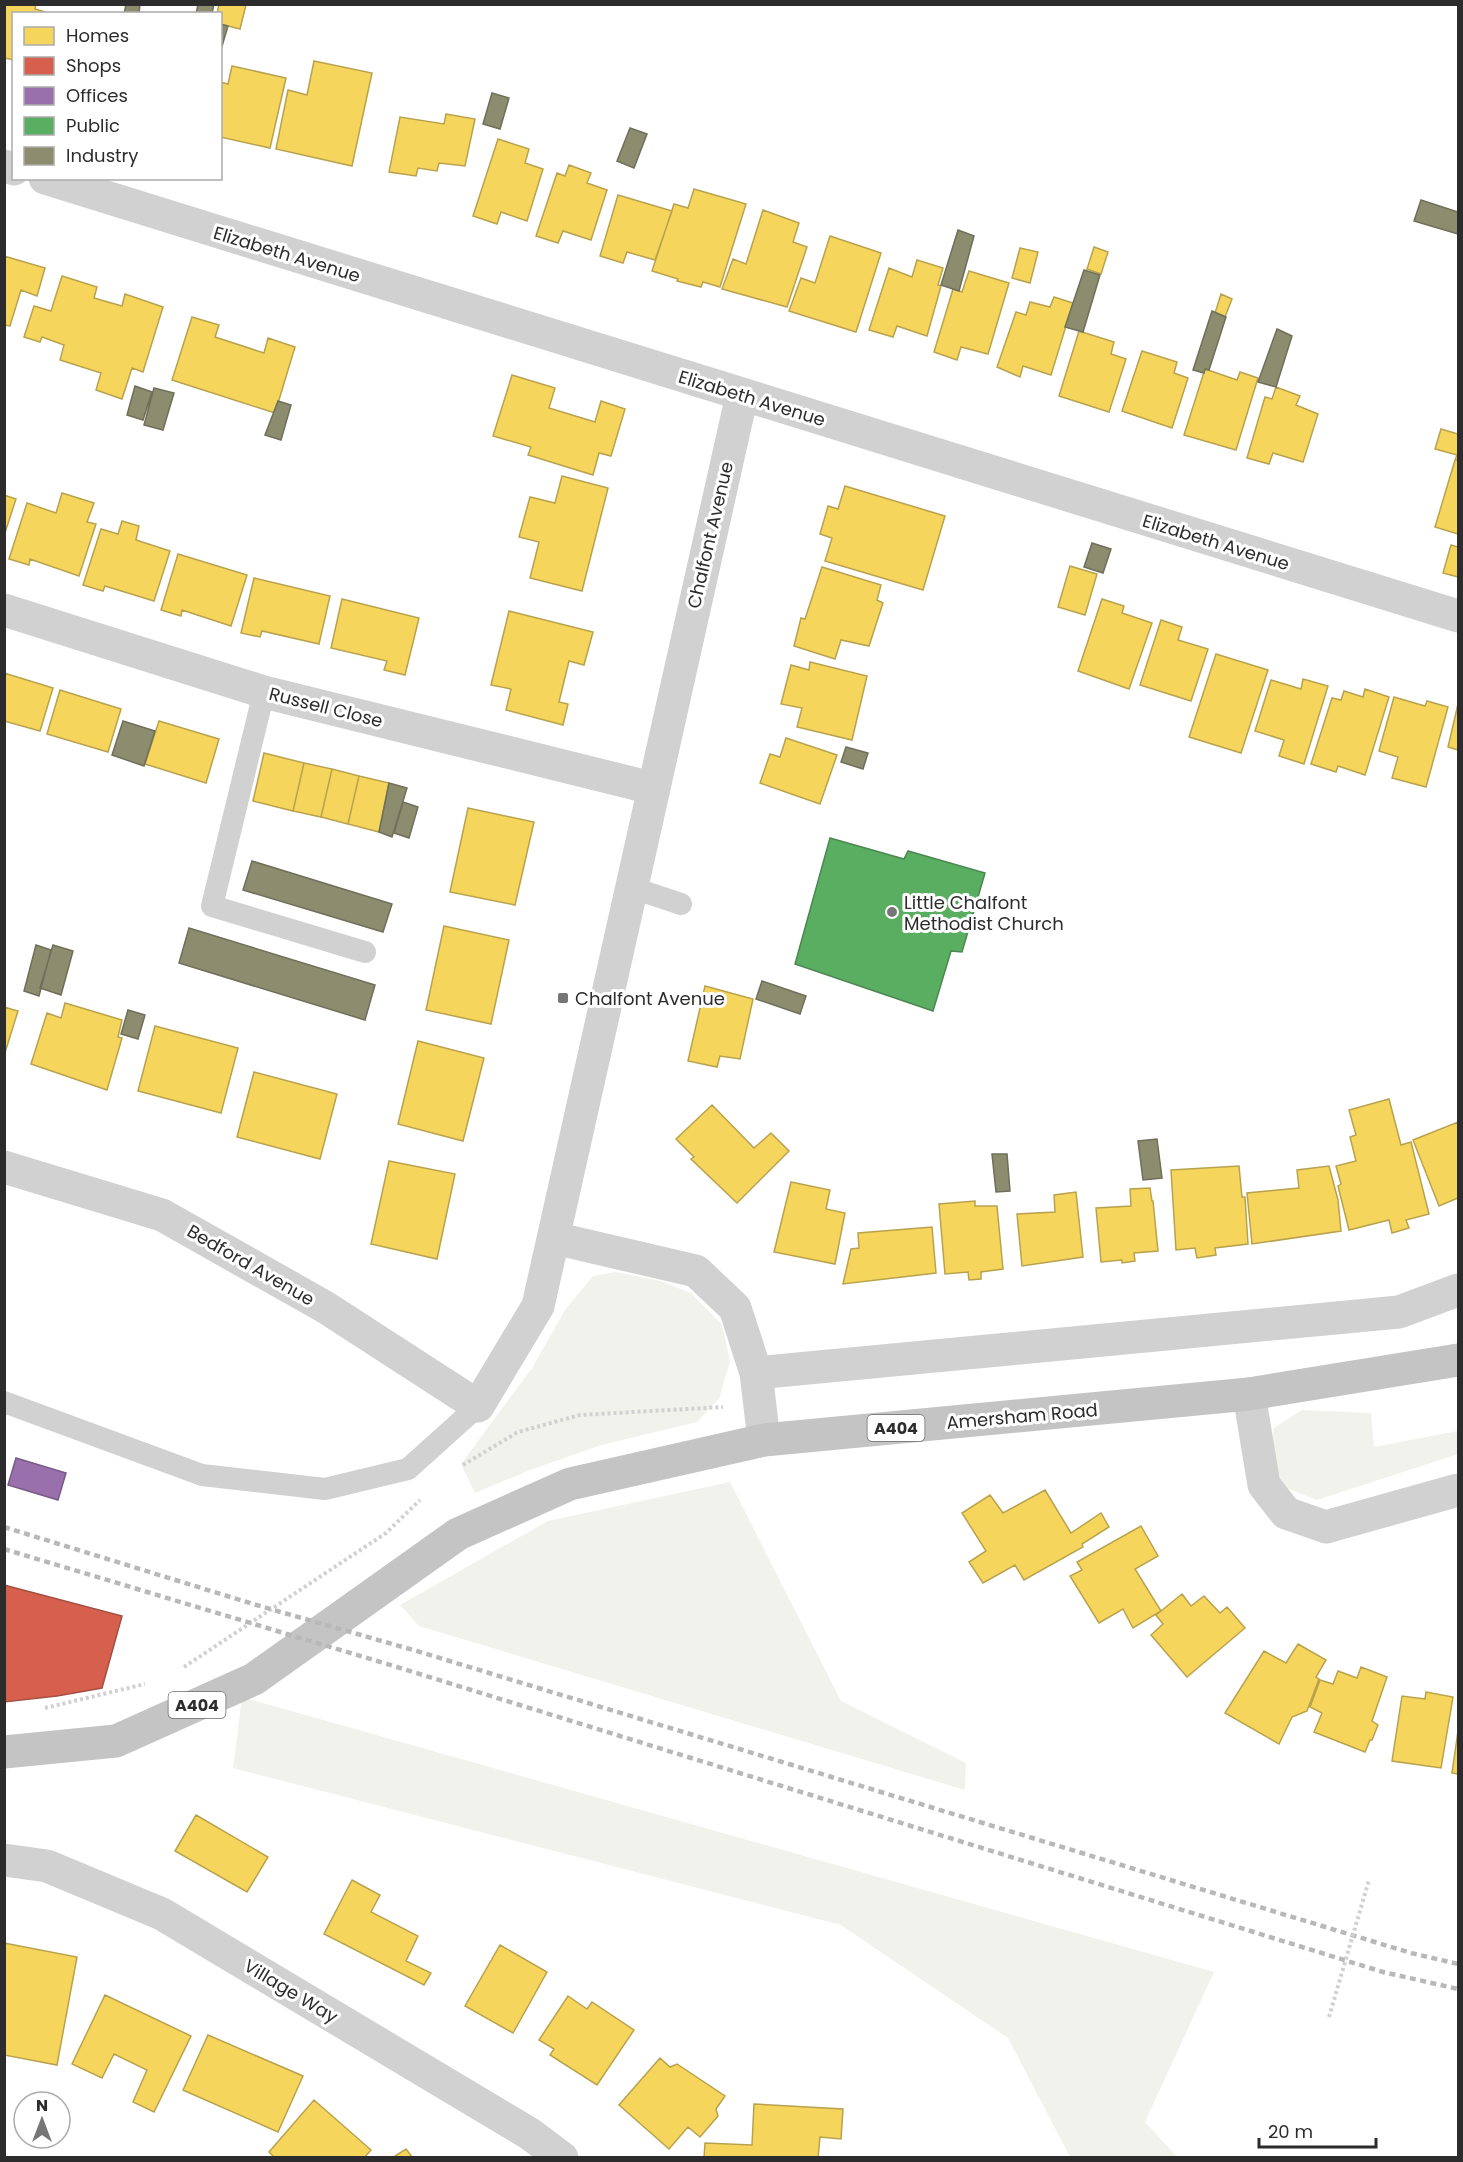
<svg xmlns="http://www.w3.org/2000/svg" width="1463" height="2162" viewBox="0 0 1463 2162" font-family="Poppins,sans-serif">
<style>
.green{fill:#f0f2eb}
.homes{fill:#f6d55c;stroke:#b9a24e;stroke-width:1.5}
.shops{fill:#d6604d;stroke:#a35043;stroke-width:1.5}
.offices{fill:#9970ab;stroke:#785c85;stroke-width:1.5}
.public{fill:#5aae61;stroke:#4c8751;stroke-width:1.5}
.industry{fill:#8c8c6e;stroke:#6f6f5a;stroke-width:1.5}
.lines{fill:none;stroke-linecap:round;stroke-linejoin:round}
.path{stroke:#d1d1d1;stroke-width:4;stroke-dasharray:3 3;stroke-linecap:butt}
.lane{stroke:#d1d1d1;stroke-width:22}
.street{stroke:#d1d1d1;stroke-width:33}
.primary{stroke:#c4c4c4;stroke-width:33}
.rail{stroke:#b8b8b8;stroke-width:4.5;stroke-dasharray:6 4.5;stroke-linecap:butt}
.path-bridge{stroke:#d1d1d1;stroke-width:4;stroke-dasharray:3 3;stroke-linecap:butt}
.poi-dot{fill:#767676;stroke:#fff;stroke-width:2}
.labels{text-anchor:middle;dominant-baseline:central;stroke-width:6;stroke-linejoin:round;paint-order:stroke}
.shield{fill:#fff;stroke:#6b6b6b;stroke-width:1.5}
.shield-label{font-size:16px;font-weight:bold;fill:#2c2c2c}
.street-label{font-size:18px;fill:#2c2c2c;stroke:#fff}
.poi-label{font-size:18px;fill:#2c2c2c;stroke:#fff;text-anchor:start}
</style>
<rect width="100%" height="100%" fill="#fff"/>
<path class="green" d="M616 1272 660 1281 691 1293 722 1325 730 1361 719 1399 697 1422 601 1445 530 1470 475 1493 461 1464 532 1368 565 1310 593 1276Z
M1302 1410 1371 1413 1374 1447 1458 1431V1454L1317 1500 1284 1487 1268 1466 1274 1428Z
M730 1482 841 1701 966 1763 965 1790 419 1626 400 1605 548 1521Z
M242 1697 1214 1972 1145 2122 1177 2157H1070L1008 2038 841 1925 233 1768Z"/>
<path class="homes" d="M4 4H36L35 9 52 14H14V60L4 58Z
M219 4 246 5 240 29 220 24V14H217Z
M314 61 372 73 352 166 276 149 288 90 307 95Z
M232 66 286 78 270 148 220 137V82L228 84Z
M446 114 475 119 465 166 439 163 437 171 418 168 416 176 389 172 400 117 444 124Z
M498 139 529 149 525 163 543 169 527 221 501 212 497 224 473 216Z
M569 165 591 173 587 183 607 190 591 240 563 231 558 243 536 236 557 173 565 176Z
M694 189 746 204 720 287 703 282 701 287 677 281 678 279 652 271 674 204 688 208Z
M618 195 672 211 655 260 627 252 623 263 600 256Z
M763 210 799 223 793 242 807 247 787 307 722 289 733 259 746 264Z
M830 236 881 253 856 332 789 311 801 278 815 283Z
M1094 247 1108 252 1101 274 1087 269Z
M1020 248 1038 252 1030 283 1012 278Z
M4 256 45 268 37 296 21 290 10 326 4 325Z
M917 260 943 268 938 285 941 286 927 336 897 326 893 337 869 330 889 268 912 277Z
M969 271 1009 283 988 354 961 347 957 360 934 352 953 289 962 292Z
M62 276 97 287 94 298 122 306 125 294 163 307 143 372 132 368 122 399 96 390 101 373 60 360 64 345 42 337 40 342 24 337 34 306 51 311Z
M1221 294 1232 299 1225 317 1215 313Z
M1054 297 1073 303 1051 375 1023 366 1020 377 997 367 1016 312 1026 315 1030 302 1050 307Z
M192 317 219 325 215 337 264 353 268 338 295 347 275 413 172 380Z
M1079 331 1114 342 1111 354 1126 359 1109 412 1059 396Z
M1142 351 1177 362 1174 373 1188 378 1172 428 1122 411Z
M1205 369 1237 380 1240 372 1258 378 1236 450 1184 435Z
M512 375 555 388 549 408 595 422 601 401 625 409 611 456 599 453 593 475 528 455 531 447 493 436Z
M1276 387 1300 396 1296 405 1318 414 1303 462 1273 453 1269 464 1247 458 1265 397 1272 399Z
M1441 429 1458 434V460H1455L1457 455 1435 449Z
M1455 460H1458V534L1435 527Z
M562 476 608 488 582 591 530 578 539 542 519 537 530 497 555 503Z
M845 486 945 516 923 590 825 561 832 538 820 534 828 506 838 509Z
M62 493 94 503 87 522 96 524 79 576 30 559 29 565 9 559 27 503 56 513Z
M4 495 16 499 4 536Z
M122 521 139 526 136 540 170 551 154 601 105 586 103 591 83 585 101 529 118 534Z
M1451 545 1458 547V577L1443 573Z
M178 554 247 575 231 626 182 610 181 616 161 610Z
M1070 566 1097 574 1085 615 1058 607Z
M822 567 881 585 877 600 883 603 869 646 841 640 835 659 794 646 801 618 805 619Z
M254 578 330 596 319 644 262 631 260 637 241 633Z
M342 599 419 618 405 675 384 670 387 661 331 648Z
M1102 599 1124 606 1122 613 1152 623 1129 689 1078 671Z
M509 611 593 632 584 665 569 661 559 702 568 704 563 725 506 710 511 689 491 685Z
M1161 620 1182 627 1178 640 1208 649 1191 701 1140 685Z
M1216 654 1268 670 1241 753 1189 737Z
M810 662 867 676 852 740 797 727 802 708 781 704 791 665 809 670Z
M4 673 53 688 40 731 4 721Z
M1303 679 1328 686 1304 764 1279 756 1284 740 1255 731 1271 680 1301 689Z
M1365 689 1389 697 1365 775 1338 766 1336 772 1311 764 1332 698 1341 700 1344 691 1363 697Z
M60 690 121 709 108 752 47 734Z
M1394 697 1425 706 1427 701 1448 707 1426 787 1392 778 1398 757 1379 751Z
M1458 704V750L1448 747Z
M159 721 219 739 206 783 145 764Z
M786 738 837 755 820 804 760 783 770 754 780 757Z
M264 753 304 763 293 811 253 801Z
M304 763 332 769 321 817 293 811Z
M332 769 359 776 348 824 321 817Z
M359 776 389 783 379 832 348 824Z
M468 808 534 822 515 905 450 892Z
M444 926 509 940 491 1024 426 1010Z
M705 986 753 999 740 1059 720 1056 717 1067 688 1061Z
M65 1003 122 1020 118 1037 122 1038 107 1090 31 1064 47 1013 61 1018Z
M4 1007 18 1011 4 1056Z
M155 1026 238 1048 221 1113 138 1091Z
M418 1041 484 1058 463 1141 398 1124Z
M254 1072 337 1094 320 1159 237 1137Z
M1389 1099 1401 1145 1411 1142 1429 1214 1406 1220 1409 1228 1392 1233 1389 1220 1349 1230 1338 1186 1341 1184 1336 1166 1356 1161 1350 1137 1356 1135 1349 1110Z
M712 1105 754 1148 771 1133 789 1151 737 1203 691 1159 694 1157 676 1139Z
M1458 1122V1198L1439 1206 1413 1140Z
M389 1161 455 1174 437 1259 371 1244Z
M1239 1166 1242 1197H1245L1248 1244 1215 1248 1216 1255 1197 1258 1195 1248 1176 1250 1171 1170Z
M1329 1166 1338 1200 1341 1231 1252 1244 1247 1193 1299 1188 1297 1170Z
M791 1182 830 1190 826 1209 845 1213 835 1264 774 1252Z
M1150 1188 1152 1201H1153L1158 1251 1134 1253 1135 1261 1122 1263V1260L1101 1262 1096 1208 1131 1206 1130 1189Z
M1076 1192 1083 1257 1022 1266 1017 1214 1055 1212 1054 1195Z
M975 1201V1206H997L1003 1269 981 1272V1279L969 1280 968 1272 945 1274 939 1204Z
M932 1227 936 1273 843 1284 851 1249 859 1248 858 1233Z
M1045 1490 1071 1533 1101 1513 1109 1527 1082 1544 1083 1547 1024 1580 1015 1565 983 1583 969 1562 986 1551 962 1513 990 1495 1003 1513Z
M1141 1526 1158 1556 1135 1569 1161 1611 1133 1628 1123 1609 1099 1623 1070 1576 1082 1570 1077 1562Z
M1182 1594 1191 1606 1204 1596 1220 1613 1227 1607 1245 1628 1187 1677 1151 1635 1163 1624 1156 1615Z
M1298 1644 1326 1660 1316 1677 1319 1679 1307 1711 1292 1717 1279 1744 1225 1713 1264 1651 1286 1663Z
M1361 1667 1387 1677 1372 1721 1378 1725 1372 1740H1370L1365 1752 1314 1732 1322 1713 1310 1707 1320 1680 1333 1684 1338 1671 1357 1678Z
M1426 1692 1453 1697 1441 1768 1392 1761 1402 1696 1425 1699Z
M1458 1731V1774L1452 1773Z
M196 1815 268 1857 247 1892 175 1851Z
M352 1880 380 1895 371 1912 418 1936 406 1961 431 1973 424 1985 324 1934Z
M4 1943 77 1957 57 2065 4 2055Z
M500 1945 547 1972 513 2033 465 2006Z
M105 1995 191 2036 154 2112 133 2102 147 2070 114 2054 102 2078 72 2064Z
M568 1996 587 2009 592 2002 634 2030 597 2085 550 2055 554 2049 539 2040Z
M208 2035 303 2076 278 2132 183 2090Z
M660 2058 670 2067 677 2064 725 2096 716 2109 718 2116 700 2137 688 2127 669 2149 619 2105Z
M314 2100 371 2150 364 2158H275L269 2152Z
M754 2104 843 2109 841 2139 820 2137 818 2158H704L705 2143 752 2145Z
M406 2149 413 2158H392Z"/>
<path class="shops" d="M4 1585 122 1616 102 1688 57 1696 4 1702Z"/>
<path class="offices" d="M16 1458 66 1473 58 1500 8 1485Z"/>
<path class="public" d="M830 838 904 859 908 851 985 873 962 952 951 951 933 1011 795 964Z"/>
<path class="industry" d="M126 4H140L139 14H124Z
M198 4H214L212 14H196Z
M220 24 228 26 220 53Z
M492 93 509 98 500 129 483 124Z
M630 128 647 134 634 168 617 161Z
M1421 200 1458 212V234L1414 221Z
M958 230 974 236 959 291 941 285Z
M1084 270 1100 275 1083 332 1065 327Z
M1212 311 1226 317 1209 370 1205 369 1204 373 1193 370Z
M1277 329 1292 336 1276 387 1258 382Z
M135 386 152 392 143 420 127 415Z
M154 388 174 393 163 430 144 425Z
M278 401 291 405 281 440 265 435Z
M1092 543 1111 549 1103 573 1084 567Z
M123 721 155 731 144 766 112 755Z
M846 747 868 753 863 769 841 762Z
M389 783 407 788 392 837 379 832Z
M403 802 418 807 409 838 394 833Z
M252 861 392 904 383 932 243 890Z
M189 928 375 985 365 1020 179 963Z
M36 945 51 950 39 996 24 991Z
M53 945 73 951 61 995 40 988Z
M762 981 806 996 800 1014 756 999Z
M128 1010 145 1015 138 1039 121 1034Z
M1157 1139 1162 1178 1143 1180 1138 1141Z
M992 1154H1007L1010 1191 996 1192Z"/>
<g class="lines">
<path class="path" d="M463 1465 518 1432 580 1415 723 1407
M184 1667 386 1533 420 1500
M45 1708 145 1684"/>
<path class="lane" d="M264 692 212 906 365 952
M630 887 681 904
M4 1402 202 1475 325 1489 408 1469 478 1406"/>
<path class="street" d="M4 166 14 169
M45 178 1458 616
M4 610 264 692 652 788
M4 1167 162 1215 325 1307 478 1406 538 1306 742 395
M554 1238 696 1271 735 1308 756 1373 764 1440
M756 1373 1399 1312 1458 1290
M1249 1394 1264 1485 1286 1513 1326 1527 1458 1490
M4 1860 47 1866 162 1914 530 2134 562 2158"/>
<path class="primary" d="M4 1752 116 1741 254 1679 458 1534 570 1484 764 1440 1249 1394 1458 1360"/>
<path class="rail" d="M4 1527 253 1604 420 1652 1411 1953 1458 1964
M4 1549 397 1667 1383 1972 1458 1989"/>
<path class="path-bridge" d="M1329 2017 1369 1880"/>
</g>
<g class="poi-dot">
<circle cx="892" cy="912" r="6"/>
<rect x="557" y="992" width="12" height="12" rx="3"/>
</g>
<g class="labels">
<g class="shield">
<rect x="867.5" y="1415" width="57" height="26" rx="4.5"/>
<rect x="168.5" y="1692" width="57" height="26" rx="4.5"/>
</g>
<g class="shield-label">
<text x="896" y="1428">A404</text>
<text x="197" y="1705">A404</text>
</g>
<g class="street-label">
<text transform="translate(287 254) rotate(17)">Elizabeth Avenue</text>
<text transform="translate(752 398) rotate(17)">Elizabeth Avenue</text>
<text transform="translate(710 535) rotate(-77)">Chalfont Avenue</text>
<text transform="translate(1216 542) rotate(17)">Elizabeth Avenue</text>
<text transform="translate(326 707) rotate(14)">Russell Close</text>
<text transform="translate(251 1265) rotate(30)">Bedford Avenue</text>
<text transform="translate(1022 1416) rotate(-5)">Amersham Road</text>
<text transform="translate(291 1991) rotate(31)">Village Way</text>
</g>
<g class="poi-label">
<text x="904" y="902">Little Chalfont<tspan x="904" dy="21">Methodist Church</tspan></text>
<text x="575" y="998">Chalfont Avenue</text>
</g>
</g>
<rect width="1463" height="2162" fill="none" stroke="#2c2c2c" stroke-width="12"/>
<rect x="12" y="12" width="210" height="168" fill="#ffffff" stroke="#ababab" stroke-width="1.5"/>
<rect x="24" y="27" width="30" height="18" fill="#f6d55c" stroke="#ababab" stroke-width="1.5"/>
<text x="66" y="42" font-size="18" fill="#2c2c2c">Homes</text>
<rect x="24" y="57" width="30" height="18" fill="#d6604d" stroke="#ababab" stroke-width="1.5"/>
<text x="66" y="72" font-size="18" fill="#2c2c2c">Shops</text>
<rect x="24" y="87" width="30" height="18" fill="#9970ab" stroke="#ababab" stroke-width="1.5"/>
<text x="66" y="102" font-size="18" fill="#2c2c2c">Offices</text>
<rect x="24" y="117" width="30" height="18" fill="#5aae61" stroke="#ababab" stroke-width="1.5"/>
<text x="66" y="132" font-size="18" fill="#2c2c2c">Public</text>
<rect x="24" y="147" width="30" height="18" fill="#8c8c6e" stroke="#ababab" stroke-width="1.5"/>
<text x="66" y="162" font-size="18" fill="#2c2c2c">Industry</text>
<g transform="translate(42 2120)"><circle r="28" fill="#ffffff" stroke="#ababab" stroke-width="1.5"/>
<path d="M0-4.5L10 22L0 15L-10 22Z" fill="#767676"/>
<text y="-9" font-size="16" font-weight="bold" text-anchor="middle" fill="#2c2c2c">N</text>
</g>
<path d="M1259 2138v9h117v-9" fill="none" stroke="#2c2c2c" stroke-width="3"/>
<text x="1268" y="2138" font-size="18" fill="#2c2c2c" stroke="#ffffff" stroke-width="4.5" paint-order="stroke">20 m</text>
</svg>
